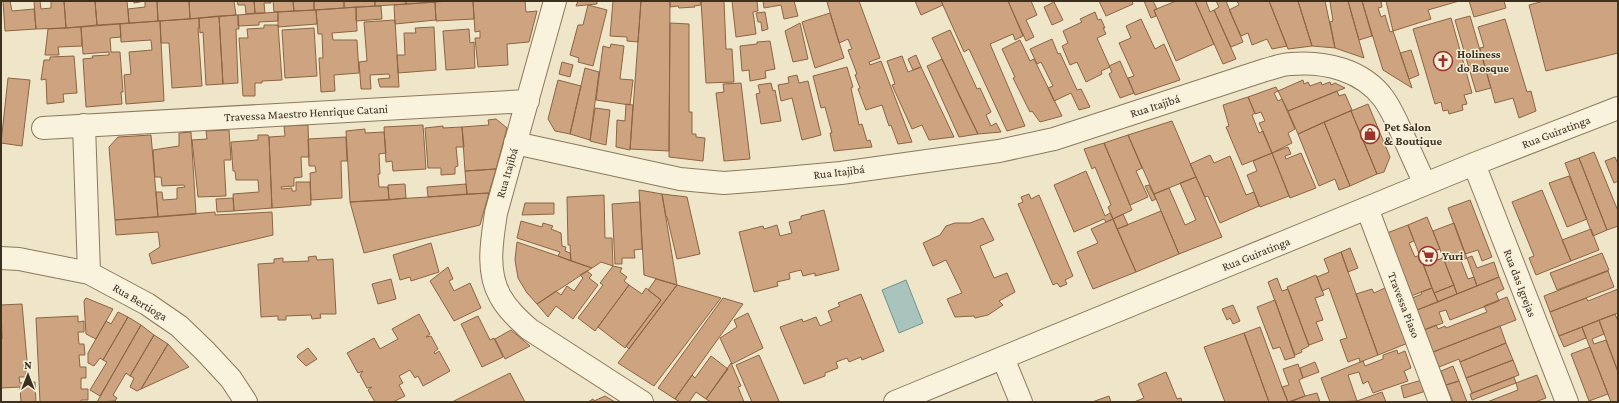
<svg xmlns="http://www.w3.org/2000/svg" width="1619" height="403" viewBox="0 0 1619 403" font-family="'Crimson Pro',serif">
<style>
.water{fill:#a9c3bd;stroke:#70928c}
.building{fill:#cda47f;stroke:#8b6443}
.lines{fill:none;stroke-linecap:round;stroke-linejoin:round}
.minor-casing{stroke:#8c795d;stroke-width:24}
.minor{stroke:#f9f2dc;stroke-width:22}
.labels{text-anchor:middle;dominant-baseline:central;stroke-width:3;stroke-linejoin:round;paint-order:stroke}
.poi-label{font-size:12px;font-weight:bold;fill:#3c3021;stroke:#f6efd9;text-anchor:start}
.street-label{font-size:12px;fill:#3c3021;stroke:#f6efd9}
</style>
<rect width="100%" height="100%" fill="#efe6c9"/>
<path class="water" d="M906 280 923 323 899 333 882 290Z"/>
<path class="building" d="M3 1H10L12 11 34 9 36 29 5 31Z
M34 1H40L41 9 51 8V1H64L66 28 36 29Z
M64 1H95L97 25 66 28Z
M95 1H127L129 23 97 25Z
M134 1H157L158 21 129 23 128 9 145 7V1L134 3Z
M157 1H189L190 19 158 21Z
M189 1H234L236 15 190 19Z
M237 1H254L255 13 246 14 245 5H238Z
M254 1H271V3H264L265 13H255Z
M273 1H293L294 11 274 12Z
M293 1H314V10L294 11Z
M314 1H344V8L314 10Z
M344 1H375V6L344 8Z
M375 1H406V4L375 6Z
M406 1H437V2L406 4Z
M450 1H473L474 19 436 21 435 2Z
M473 1H525L526 12 537 11 529 42 507 44 508 65 478 67 475 38H480V31L475 32Z
M578 1H597V4L576 6Z
M613 1H641L638 42 627 41V37L610 36Z
M641 1H670L669 151 630 149Z
M670 1H701V5L694 6 695 7 679 8 678 6 670 7Z
M701 1H724L726 49H732L734 82 706 83Z
M732 1H757L758 11 753 12 756 34 736 37Z
M763 1H794L798 16 784 19 781 5 764 8Z
M830 1H859L880 58 869 62 870 65 881 61 912 142 898 144 891 125 889 126 882 105 866 110 858 89 860 88 855 75 857 74 848 50 852 49 848 39 839 43 827 2Z
M915 1H941L943 5 921 15Z
M941 1H1008L1023 36 1015 40 1013 34 990 44 1025 126 1007 131 969 49 964 52Z
M1008 1H1031L1037 15 1026 20 1034 37 1026 41Z
M1099 1H1132L1133 4 1106 16Z
M1144 1H1153L1157 9 1154 10 1156 16 1151 18Z
M1176 1H1195L1214 44 1176 61 1154 10Z
M1195 1H1206L1210 12 1214 10 1236 59 1223 64Z
M1216 1H1226L1243 42 1231 47 1214 10 1219 7Z
M1237 1H1269L1287 46 1272 49 1267 39 1252 45 1248 33 1241 36 1229 10 1239 5Z
M1269 1H1298L1312 46 1288 49Z
M1298 1H1325L1335 48 1312 46Z
M1333 1H1348L1364 58 1335 48 1330 22 1333 21 1330 2Z
M1348 1H1362L1372 36 1359 40Z
M1362 1H1381L1382 7 1378 8 1381 17 1385 15 1390 32 1393 31 1412 88 1383 70Z
M1386 1H1459L1428 10 1431 19 1393 31Z
M1469 1H1504L1506 8 1474 17Z
M1544 1H1618V53L1546 71 1529 5Z
M435 2 436 20 395 24 394 5Z
M1054 2 1063 20 1052 25 1044 7Z
M588 5 607 10 593 66 578 62 579 58 570 55 578 25H583Z
M381 6 382 19 356 21V7Z
M356 7 357 31 332 33 333 40H357L359 73 334 75 335 91 321 92 319 58H323L322 34H318L316 10Z
M316 10 317 24 278 27V12Z
M278 12V21L259 22V25L238 26V15Z
M765 12 768 29 762 31 761 22H758L756 13Z
M1095 12 1098 20 1101 19 1105 28H1103L1106 34 1097 38 1110 67 1101 71 1102 74 1086 82 1077 62 1070 65 1062 46 1068 43 1063 31 1082 22 1080 19Z
M830 13 844 58 815 68 802 22Z
M238 15 239 29H236L238 83 223 84 219 16Z
M219 16 223 84 206 85 203 32 200 33 199 18Z
M1470 16 1491 88 1476 92 1455 20Z
M199 18V28H198L202 86 172 88 169 43H161L160 21Z
M1451 18 1472 93 1464 95 1467 104 1462 105 1463 110 1449 114 1448 110 1443 111 1441 102 1435 104 1413 29Z
M1141 19 1155 49 1164 44 1180 80 1135 95 1128 78 1134 76 1119 43 1131 38 1126 26Z
M1505 19 1527 92 1531 91 1536 111 1519 118 1513 98 1495 103 1480 48 1484 47 1478 27Z
M395 20 399 87H380L378 79 390 78 389 74 370 75 371 89H361L359 62 367 61 364 22Z
M160 21 164 101 126 104 124 75 131 74 129 52 152 50 151 40 121 42 120 24Z
M670 23 689 24V112H692V134H696V137L705 138 703 161 669 157Z
M800 23 808 59 793 62 785 31Z
M120 24 121 37 110 38 111 52H120L123 92H121L122 104 86 107 83 59 93 58 92 56 109 55V52L83 54 81 27Z
M264 25H278L282 80 262 81V83H255V96H243L239 38H248L247 29 264 28Z
M81 27 82 46 58 47 59 55H45L48 29Z
M434 27 436 70 398 73 397 55H405L404 33H416L415 28Z
M314 28 317 76 285 78 282 30Z
M469 29 470 43 474 42 475 68 446 70 443 31Z
M950 30 977 89 980 88 991 112 986 115 991 126 996 123 1001 132 978 134 932 38Z
M1052 39 1058 54 1060 53 1077 90 1081 89 1090 107 1079 110 1071 93 1054 101 1048 88 1053 86 1041 62 1037 64 1030 49Z
M1020 40 1030 61 1034 59 1062 116 1040 122 1032 111 1030 112 1013 78 1015 77 1002 49Z
M770 41 775 69 765 71 766 78 750 81 749 70 742 71 740 46 757 44V42Z
M611 44 624 46 620 79 633 80 630 105 596 100 603 46 610 48Z
M1411 50 1419 75 1409 79 1400 53Z
M916 55 921 67 913 70 908 59Z
M74 56 77 93 63 94 64 102 47 104 46 79 41 80 44 60H50V57Z
M902 56 908 72 921 67 954 137 929 140 922 125 912 129 892 85 895 84 887 61Z
M942 59 966 110 978 134 959 137 927 66Z
M1120 61 1134 93 1120 98 1109 74 1112 72 1109 66Z
M562 62 573 65 570 77 559 74Z
M847 67 853 87 851 88 859 125 862 124 867 141 870 140 872 147 834 151 830 133H832L825 107 821 108 813 76Z
M585 68 599 72 590 140 570 134Z
M797 75 799 83 808 81 821 135 802 140 792 98 781 101 778 85 789 83 788 77Z
M8 78 30 80 22 146 1 143Z
M558 80 581 86 570 134 555 131 548 119Z
M1303 80 1304 84 1308 82 1310 86 1321 82 1322 85 1330 82 1331 85 1335 83 1345 88 1288 111 1278 91Z
M741 83 750 159 724 161 716 93 724 92 723 84Z
M771 83 773 91 775 90 781 121 761 124 756 94 760 93 758 85Z
M1276 87 1278 91 1274 93 1278 101 1282 99 1295 129 1288 133 1292 143 1272 153 1259 123 1265 121 1261 112 1255 114 1248 97Z
M1337 91 1339 96 1345 94 1352 110 1298 134 1288 111Z
M1248 97 1255 113 1252 115 1259 133 1263 131 1272 153 1242 165 1226 127 1229 126 1223 105Z
M626 104 633 105 630 150 616 147 617 120 625 121Z
M1368 104 1390 157 1384 172 1377 174 1351 111Z
M595 108 610 110 606 145 590 141Z
M1351 111 1377 174 1350 186 1324 122Z
M496 119 507 128 496 169 465 171 462 127 489 125 488 120Z
M1172 121 1196 177 1154 194 1128 135Z
M1324 122 1350 186 1339 190 1335 179 1319 186 1298 134Z
M308 125 309 157H301L302 177 294 178V186L281 187 282 189 292 188V191H296V182H310L311 205 272 208 269 137 285 136 284 126Z
M423 125 426 169 393 171 392 161 386 162 384 127Z
M443 126V128L462 127 464 147H456L458 166 455 167V174L441 175V168H428L425 128Z
M365 129V133L384 132 386 153 379 154 380 174H378L379 187H388L389 200 350 202 346 131Z
M229 130 231 160H224L226 196 198 197 192 140 207 139 206 131Z
M191 132 196 214 158 217 156 192H162L163 200 177 199V188L185 187 184 185 162 186 161 177H155L153 150 179 146V133Z
M151 135 158 217 115 220 109 147 118 137Z
M258 135H268L269 137 272 208 234 211 233 194 259 192 258 180H236L235 171H233L231 142 258 140Z
M1128 135 1142 168 1136 171 1148 197 1130 205 1104 143Z
M346 137 347 161H341L342 198 311 200 310 173 316 172 315 166H309L308 139Z
M1104 143 1132 210 1113 219 1108 207 1111 205 1095 167 1092 169 1084 149Z
M1288 147 1291 154 1285 156 1286 159 1301 153 1316 188 1290 198 1272 153Z
M1594 152 1618 211V226L1607 230 1579 158Z
M1272 153 1289 196 1260 207 1247 175 1257 171 1253 161Z
M1210 155 1214 163 1230 156 1246 195 1254 192 1259 206 1220 223 1208 196 1205 197 1190 164Z
M1615 157 1618 164V181L1614 183 1605 161Z
M1579 158 1607 230 1593 236 1565 163Z
M496 169 489 193 467 194 465 171Z
M1086 171 1105 216 1110 213 1113 219 1106 222 1104 219 1074 232 1054 185Z
M1569 176 1587 219 1567 227 1549 183Z
M1196 177 1222 237 1179 254 1154 194 1169 188 1185 225 1196 220 1180 183Z
M405 184 406 198 389 200 388 185Z
M466 184 467 194 428 197 427 187Z
M1149 185 1156 199 1152 201 1145 186Z
M639 190 662 194 677 285 644 275Z
M1542 190 1571 261 1536 275 1529 258 1534 256 1512 202Z
M489 193 480 225 364 253 350 202Z
M662 194 687 197 700 254 677 259 667 217H666Z
M1029 194 1031 199 1039 195 1073 276 1065 280 1067 284 1060 287 1057 283 1053 285 1018 204 1023 202 1021 197Z
M604 195 605 238H612L613 266 601 262 592 268 571 261 570 245H568L567 197Z
M233 198 234 211 217 212 216 199Z
M1470 200 1492 257 1482 261 1478 250 1465 254 1448 208Z
M640 202 642 249 634 250 635 258H622V264H615L612 204Z
M525 203H554V214L522 215Z
M824 210 839 270 815 276V273L803 276 801 270 789 273 790 279 777 282 778 286 754 292 739 232 763 226 764 229 777 225 780 236 792 233 789 222 801 219V216Z
M1161 211 1179 254 1136 272 1117 229Z
M215 212V215L272 212 273 235 152 264 149 254 160 247 158 232 116 235 115 220Z
M1123 214 1128 225 1117 229 1113 219Z
M1427 217 1440 249 1434 251 1437 260 1443 258 1454 285 1434 293 1408 225Z
M983 218 994 240 980 246 994 278 1007 273 1015 292 999 301 1003 305 988 315 975 318 974 316 955 317 947 299 962 293 946 260 933 266 923 243 940 235 946 226 955 223H970Z
M1113 219 1136 272 1093 289 1077 252 1098 243 1091 229Z
M521 221 542 227 543 223 553 226 551 229 561 233 562 246 566 247 565 251 570 253 571 261 558 256 560 252 517 238Z
M1454 223 1467 258 1461 261 1468 279 1474 277 1477 286 1457 294 1433 231Z
M1408 225 1414 241 1409 243 1415 257 1420 255 1432 288 1411 296 1387 233Z
M1591 229 1599 250 1571 261 1562 240Z
M517 242 558 256 592 268 537 304 527 293 518 278 515 260Z
M431 243 439 272 411 281 410 277 400 280 393 255Z
M1350 248 1358 268 1348 272 1341 252Z
M1341 252 1378 355 1360 362 1359 358 1348 362 1340 340 1347 338 1329 288 1322 291 1317 277 1329 272 1324 259Z
M1602 253 1609 270 1557 290 1550 273Z
M316 256 317 260 333 259 336 314H320L321 318 312 319 311 315 286 316V320H278V316L261 317 258 264 274 263V259L283 258V262L309 261 308 257Z
M1472 256 1477 268 1494 262 1499 277 1477 286 1467 258Z
M613 266 622 268 620 272 627 277 624 281 629 285 595 331 578 318 603 285 600 283Z
M448 267 453 279 449 281 454 291 470 283 481 308 454 321 430 281Z
M587 271 592 275 589 278 598 285 573 319 556 306 548 317 537 304 556 291 561 295 567 286 574 291 583 278 580 275Z
M1608 271 1614 287 1550 312 1544 296Z
M1316 275 1324 295 1315 298 1323 320 1316 322 1323 340 1309 345 1287 287Z
M1499 277 1504 289 1496 293 1499 301 1450 320 1446 310 1439 312 1443 323 1424 330 1417 310Z
M1277 278 1282 291 1288 289 1309 346 1301 350 1302 352 1295 355 1268 282Z
M391 279 396 299 378 304 372 284Z
M656 279 677 285 629 349 626 346 661 300 648 290Z
M629 285 642 294 646 288 661 300 625 348 598 327Z
M677 285 721 298 654 386 618 363Z
M1454 285 1457 294 1438 302 1434 293Z
M1387 287 1408 343 1378 355 1356 294 1372 289 1374 293Z
M1432 288 1438 302 1417 310 1412 298 1422 294 1421 292Z
M1618 289V313L1559 336 1550 312 1586 298 1588 301Z
M861 294 884 351 862 360 861 357 849 362 847 358 836 362 838 368 825 373V376L804 384 780 327 802 319 803 322 816 317 820 326 832 321 828 311 840 306 838 303Z
M1507 297 1516 320 1433 352 1424 330 1436 325 1438 329 1445 326 1446 328 1487 312 1484 306Z
M86 298 113 309 96 339 86 334 84 301Z
M723 298 743 304 675 399 658 388Z
M1275 300 1295 357 1285 360 1280 347 1273 349 1257 307Z
M22 304 28 372H26V377H19L20 383 35 382 36 402H21L20 387 1 388V339H2L1 305Z
M1233 305 1240 321 1233 324 1230 318 1227 320 1222 309Z
M118 312 128 317 103 360 100 358 94 366 88 363V353L106 321 111 324Z
M748 313 763 348 732 364 720 338 737 327 734 320Z
M419 314 430 334 426 337 431 336 438 349 434 352 435 354 439 351 450 371 423 386 418 376 415 378 410 370 399 376 403 383 399 385 405 396 393 402H375L368 390 372 387 367 388 360 375 363 371 358 373 347 353 374 338 380 349 398 339 392 329Z
M1615 314 1618 321V372L1599 320Z
M78 316V322L84 321V332H78L79 344H84L85 355H79L80 367H86V378H81V389H88V400H81V402H40L36 318Z
M478 316 490 340 494 338 503 357 482 367 461 324Z
M128 317 141 325 100 396 90 390 107 362 103 360Z
M1599 320 1604 334 1592 339 1594 344 1606 340 1618 372V402H1611L1582 327Z
M141 325 154 335 130 376 126 373 113 395 117 398 115 401 97 402Z
M1500 326 1506 343 1460 362 1459 359 1439 367 1433 352Z
M1260 327 1282 387 1288 402H1269L1244 333Z
M1582 327 1586 338 1564 347 1559 336Z
M511 330 530 346 505 359 495 339Z
M1244 333 1269 402H1225L1204 347Z
M154 335 168 344 141 389 137 391 130 387 134 378 130 376Z
M1506 343 1513 360 1466 378 1460 362Z
M168 344 189 367 141 389Z
M1590 347 1608 394 1589 401 1571 354Z
M308 348 317 359 306 366 297 357 298 355Z
M1397 350 1398 354 1405 351 1411 368 1404 371 1408 381 1373 393 1368 381 1363 384 1359 372 1348 375 1357 401 1330 402 1321 378 1363 361 1365 366 1383 359V355Z
M759 355 779 401 776 402H752L736 365Z
M711 356 728 369 706 399 696 392 689 402H680L675 399 692 375 695 378Z
M1513 360 1519 375 1472 393 1466 378Z
M1315 362 1319 372 1303 378 1300 368Z
M731 363 741 386 738 387 744 402H711L706 399Z
M1298 364 1303 378 1299 380 1305 396 1288 402 1282 387 1289 385 1283 369Z
M1453 366 1459 381 1446 385 1441 371Z
M1166 372 1177 399 1181 398 1182 402H1134L1144 398 1138 384Z
M510 373 525 402H452Z
M1537 375 1546 398 1535 402H1487L1518 390 1516 383Z
M1514 377 1516 383 1472 400 1470 394Z
M1422 380 1426 391 1404 398 1401 386Z
M1459 381 1467 402H1453L1446 385Z
M1382 392 1386 402H1354L1357 401Z
M1317 393 1320 402H1290L1305 396Z
M605 396 615 402H588L593 399 594 401Z
M1109 396 1111 402H1092Z"/>
<g class="lines">
<g class="minor-casing">
<path id="minor" d="M555 1 496 213C492 240 486 271 500 296 507 309 518 319 529 329L642 402
M84 125 89 273
M43 128 528 101
M515 143 680 179 724 183 763 180 841 173 999 151 1054 139 1265 70C1273 68 1283 64 1291 64 1325 61 1363 70 1384 99 1391 109 1396 120 1401 131 1409 149 1417 167 1425 184
M1474 164 1567 402
M1367 208 1440 402
M1 258 19 259 89 273 147 304 179 326 205 351 231 379 246 402
M1003 358 1021 402
M895 402 1474 164 1618 108"/>
</g>
<use href="#minor" class="minor"/>
</g>
<defs>
<g id="church-ring" transform="scale(1)"><circle r="9.5" fill="#f6efd9" stroke="#9b322c" stroke-width="1.5"/><path d="M-1.2-6h2.4v3.5h3.3v2.4h-3.3V6h-2.4V-.1h-3.3v-2.4h3.3Z" fill="#9b322c"/></g>
<g id="shop-ring" transform="scale(1)"><circle r="9.5" fill="#f6efd9" stroke="#9b322c" stroke-width="1.5"/><path d="M-5-2.5h2.3a2.7 3.5 0 0 1 5.4 0H5L5.5 6h-11ZM-1.5-2.5h3a1.5 2.3 0 0 0-3 0Z" fill="#9b322c"/></g>
<g id="supermarket-ring" transform="scale(1)"><circle r="9.5" fill="#f6efd9" stroke="#9b322c" stroke-width="1.5"/><path d="M-6-5.5h2.5l.6 2H6L4.5 2H-2.5L-4.4-4H-6ZM-1.5 3.2a1.3 1.3 0 1 0 .1 0ZM3 3.2a1.3 1.3 0 1 0 .1 0Z" fill="#9b322c"/></g>
</defs>
<g fill-rule="evenodd">
<use href="#church-ring" x="1443" y="61"/>
<use href="#shop-ring" x="1370" y="134"/>
<use href="#supermarket-ring" x="1428" y="256"/>
</g>
<g class="labels">
<g class="poi-label">
<text x="1457" y="54">Holiness<tspan x="1457" dy="14">do Bosque</tspan></text>
<text x="1384" y="127">Pet Salon<tspan x="1384" dy="14">&amp; Boutique</tspan></text>
<text x="1442" y="256">Yuri</text>
</g>
<g class="street-label">
<text transform="translate(1155 106) rotate(-18)">Rua Itajibá</text>
<text transform="translate(306 113) rotate(-3)">Travessa Maestro Henrique Catani</text>
<text transform="translate(1556 132) rotate(-21)">Rua Guiratinga</text>
<text transform="translate(839 172) rotate(-7)">Rua Itajibá</text>
<text transform="translate(507 173) rotate(-74)">Rua Itajibá</text>
<text transform="translate(1256 254) rotate(-22)">Rua Guiratinga</text>
<text transform="translate(1520 283) rotate(69)">Rua das Igrejas</text>
<text transform="translate(140 302) rotate(31)">Rua Bertioga</text>
<text transform="translate(1404 305) rotate(69)">Travessa Piaso</text>
</g>
</g>
<rect width="1619" height="403" fill="none" stroke="#3c3021" stroke-width="4"/>
<g transform="translate(28 375)" stroke="#f6efd9" stroke-width="3" paint-order="stroke">
<path d="M0-3L7 15L0 10L-7 15Z" fill="#3c3021"/>
<text y="-6" font-size="11" font-weight="bold" text-anchor="middle" fill="#3c3021">N</text>
</g>
</svg>
